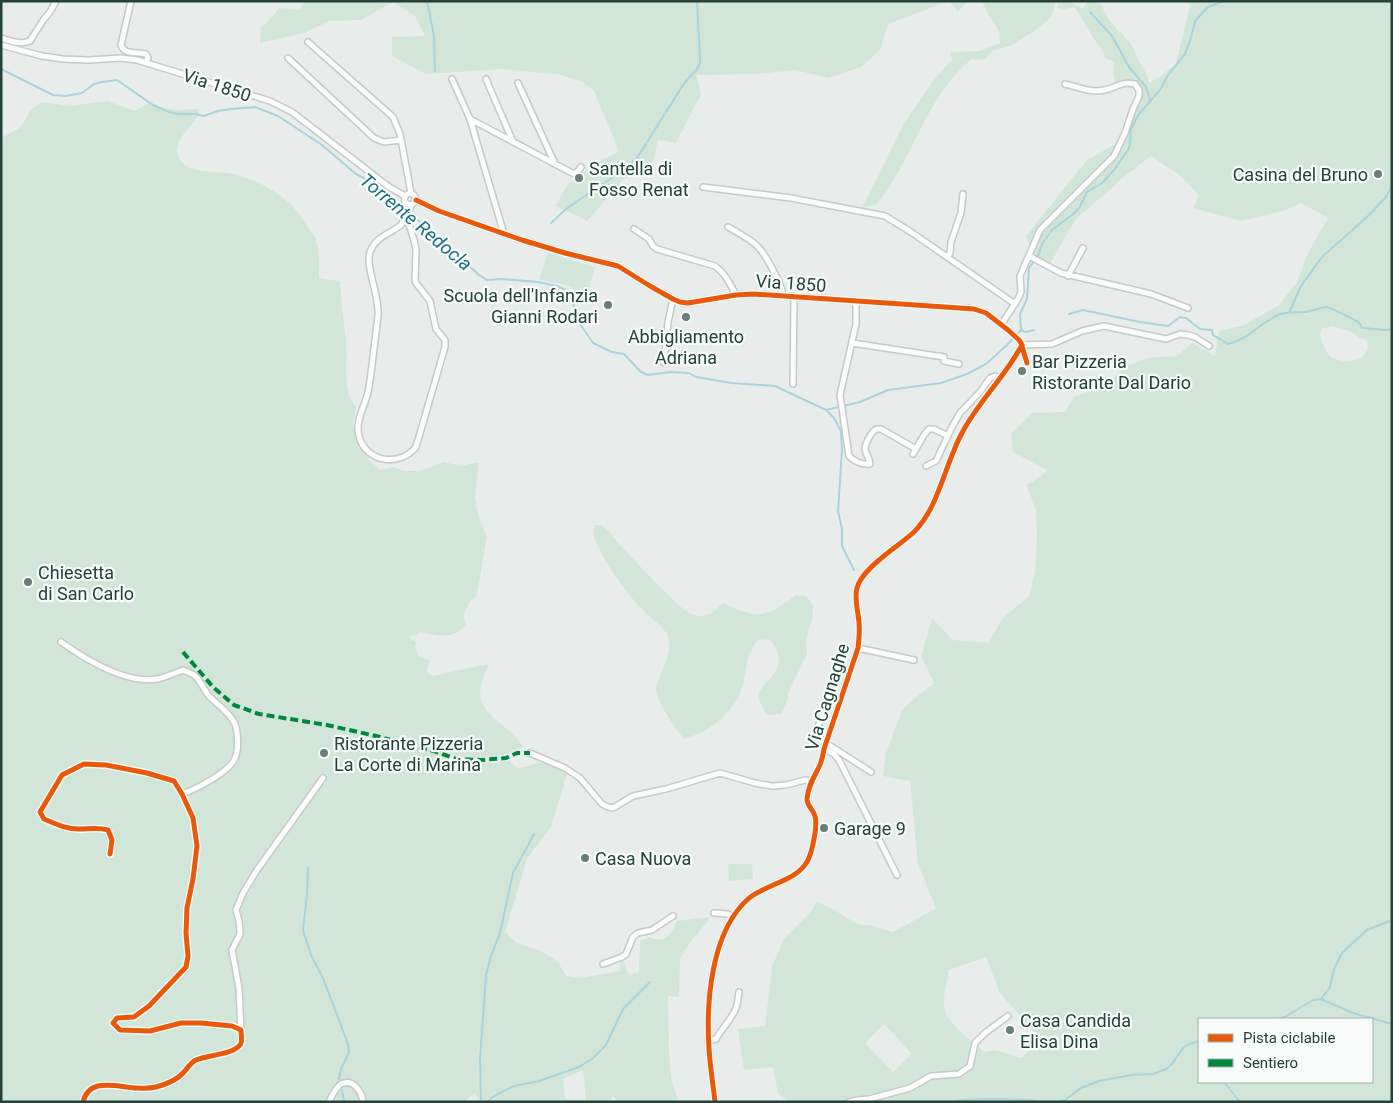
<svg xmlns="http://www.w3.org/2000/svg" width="1393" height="1103" viewBox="0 0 1393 1103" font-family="Roboto,sans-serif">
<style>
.green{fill:#d1e6d8;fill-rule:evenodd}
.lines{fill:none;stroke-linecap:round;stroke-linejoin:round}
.stream{stroke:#a9d4db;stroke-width:2}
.street-casing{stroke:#c5cac8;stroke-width:8}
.street{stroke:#fcfcfc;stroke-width:5}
.quiet{stroke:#00873e;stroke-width:4;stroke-dasharray:8 4;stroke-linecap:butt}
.cycleway-casing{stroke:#f7fbf9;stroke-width:8}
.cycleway{stroke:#e8590c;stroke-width:5}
.poi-dot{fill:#697e78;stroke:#f7fbf9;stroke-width:2}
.labels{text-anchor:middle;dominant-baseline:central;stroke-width:4.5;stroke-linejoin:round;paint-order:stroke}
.street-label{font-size:18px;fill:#24423a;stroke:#f7fbf9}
.poi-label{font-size:18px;fill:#24423a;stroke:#f7fbf9;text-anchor:start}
.water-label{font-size:19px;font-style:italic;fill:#1c6f80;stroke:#f7fbf9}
</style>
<rect width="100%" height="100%" fill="#e8edeb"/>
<path class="green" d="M303 1H968L958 12 949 1 888 24 880 50 872 57 861 67 829 78 795 70 758 74 696 75 701 94 676 143 658 140 653 162 623 180 587 221 556 206 568 184 600 160 615 154 619 151 594 91 582 82 562 75 502 69 426 74 392 56V37L425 36 416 17 393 2 361 20 330 21 304 33 260 43 261 28 280 8 300 10Z
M982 1H1055L1053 14 1049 19 1033 32 1010 46 992 51C986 60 982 61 972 59 933 89 915 146 890 186 886 193 880 199 875 205L862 208 904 123 936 77 952 60 950 52 980 51 1000 43 999 31 987 12Z
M1058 1H1068L1083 9 1087 1H1099L1109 20 1132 45 1138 60 1145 71 1149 83 1162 75 1176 64 1190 6 1187 1H1392V1102H791L778 1094 773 1067 744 1070 738 1029 765 1026 772 967 783 940 808 915 817 902 831 908 857 924 873 926 892 932 906 925 936 908 918 864 910 781 883 776 886 753 902 710 915 698 934 683 921 657 932 618 953 640 988 643 1003 618 1030 595 1035 571 1037 539 1036 511 1027 485 1040 477 1047 470 1013 452 1011 434 1032 413 1065 412 1074 397 1105 386 1125 367 1147 358 1177 356 1192 343 1215 356 1219 331 1244 325 1278 306 1297 282 1309 251 1328 218 1301 203 1283 211 1241 221 1193 208 1199 195 1182 177 1151 156 1124 177 1075 220 1050 264 1032 254 1026 236 1086 161 1127 137 1135 112 1141 100V90L1139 83 1129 80 1116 84 1113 74 1114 62 1105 58 1103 52 1092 36 1075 7 1064 9 1058 8ZM1331 326 1350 331 1358 337 1367 341 1368 348C1368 349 1365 354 1364 355 1357 363 1338 363 1330 356 1325 351 1321 340 1320 334L1322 329ZM986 957 1000 993 1040 1039 1022 1058 995 1050 985 1052C974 1043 951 1026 946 1013 941 1003 947 981 949 970ZM1199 1019H1372V1082H1199ZM884 1024 912 1054 893 1072 865 1043Z
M108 101 134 111 150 102C169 112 178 110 198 109V117C189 128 170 145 180 160 189 173 214 171 227 173 250 176 279 191 294 208 299 213 302 219 306 224 309 229 314 234 316 240 320 252 319 265 319 278L340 281C341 302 344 323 346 343 348 366 341 387 356 407L353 424 360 445 369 460 381 470 394 467 404 471H419L444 462 461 466 479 462 475 498 479 518 487 536 477 595 469 603 463 616 466 624C454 641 436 635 419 632L416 636 411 635V640L416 641 415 647 419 656 430 661 426 671 433 676 487 664 488 667C486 673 482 679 481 685 474 716 512 725 523 747L497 757H456L442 750 447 755 452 765 462 766 471 761 494 763 510 761C520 775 527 763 540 763 548 763 559 770 567 774L551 827 527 859 505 932 517 943 533 948 543 952 558 962 566 976 581 978 620 971V964L624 961 626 969 630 975 639 971 640 941 649 937C665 944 671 935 677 921L711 917 689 944 680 959 679 997 668 996 669 1050 671 1077 678 1102H618L613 1096 610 1102H480L475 1093 467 1099V1102H1V138L20 128 31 110 41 102 69 106ZM583 1070 586 1100 565 1099 563 1079Z
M548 253 595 267 590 286 581 299 577 292 570 286 539 279Z
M595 525H601L609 531 617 542 659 586C673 597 690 625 711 613 715 611 719 607 723 603 731 606 738 610 745 612 765 620 781 606 796 595L806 596 813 605V616L806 639 807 654 790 689 786 704 781 714 767 715C755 695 756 693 772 676 774 673 777 671 778 667 779 661 779 653 776 648 772 639 761 636 755 644 746 655 746 672 743 684 736 712 710 732 684 739 676 728 656 703 656 689 656 686 657 684 658 682 662 666 675 650 667 634 660 623 648 617 640 607 627 594 595 550 593 532 593 530 594 527 595 525Z
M728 864H752L753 879 729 881Z"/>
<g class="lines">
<path class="stream" d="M427 1 434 36 435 71
M1090 12 1112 36 1129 67 1146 87 1150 100
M1 69 53 95 66 96 82 93 94 84 102 82 117 80 153 105 169 112 178 114H196L204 116 218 111 231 109 255 107 278 116 322 145 356 174 373 183 397 202 449 247 479 275 487 280 502 279 538 282 557 286 568 291 571 295 576 314 580 324 593 343 612 352 624 354 641 372 648 375 670 372 689 373 696 377 731 383 775 386 826 410 860 402 888 390 941 383 967 374 986 364 1007 345 1021 330 1026 332 1034 330
M551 223 566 209 616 175 637 158 685 82 697 69 700 63V59L697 1
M1290 311 1301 286 1322 257 1368 216 1386 197 1392 186
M1069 314 1083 310 1140 322 1168 326 1180 317 1186 318 1200 329 1212 330 1213 335 1228 344C1248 340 1260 323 1278 315 1287 311 1294 313 1304 312 1312 312 1319 307 1327 307 1329 307 1356 320 1358 322 1360 323 1361 326 1362 328L1386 330 1392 329
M1021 329 1020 314 1027 299 1029 268 1039 254 1042 244 1052 230 1073 214 1079 208 1087 192 1102 183 1114 170 1128 150 1130 144 1131 129 1139 114 1160 90 1168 75 1185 54 1191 38 1195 21 1208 7 1224 1
M827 411 834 418 841 431 842 450 838 511 842 529V546L854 570
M308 868 307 895 303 930 311 955 323 978 348 1044 349 1052 341 1069 339 1079
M1321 999 1353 1013 1392 1024
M1276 1019 1285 1017 1313 1000 1321 999 1330 987 1334 969 1342 953 1367 930 1392 920
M1224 1082 1240 1102
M342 1090 344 1102
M481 1102 480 1059 486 975 491 956 500 933 513 873 534 834
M487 1102 494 1096 514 1086 539 1081 579 1067 592 1059 606 1045 623 1009 650 982
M946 1102C981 1097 1016 1099 1051 1102
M1055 1102 1065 1100 1081 1088 1099 1081 1131 1075 1153 1074 1166 1069 1172 1064 1183 1048 1189 1044 1199 1041"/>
<g class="street-casing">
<path id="street" d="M131 1 121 45C124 55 137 52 146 54L148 58 146 62
M1 38C10 41 21 45 30 41L44 19 50 12 56 1
M308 42 393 117 400 134 411 193
M1 45 42 56 63 59 88 60 121 58 137 60 270 101 292 112 389 187 405 196
M288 58 374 138 384 142 401 140
M452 79 470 119
M486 79 513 142
M518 83 555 164
M703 187 791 198 885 216 911 232 1015 304
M404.5 199a5.5 5.5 0 1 1 11 0a5.5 5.5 0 1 1-11 0Z
M416 200 439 211 522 240 565 253 618 266 650 286 673 299 680 302 688 303 736 295 753 294 974 309 986 313 1008 330 1019 340 1021 343 1027 363
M406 215 414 240 416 250 415 280 416 283 430 301 436 329 445 340V347L416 447C400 467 366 463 359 436 355 419 365 407 368 392 370 383 371 374 372 365 374 349 376 332 378 316 380 297 365 267 370 252 376 236 390 234 401 225 405 218 408 211 412 204
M728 227C755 242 761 245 775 274 779 281 782 288 783 296
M634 229 649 239 653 246 657 249 715 266C725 273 730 284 736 295
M504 234 470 119 574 174 579 170 581 167
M1029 256 1061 273 1151 294 1188 308
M948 257 950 253 951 242 961 213 963 194
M1068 276 1083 248
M856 302V324L840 395 849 456C855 462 861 465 870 464 870 459 866 455 865 449 865 444 872 430 877 429 878 429 880 429 881 429L916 449
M1001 325 1018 299 1021 292 1020 276 1040 230 1114 156 1125 133 1133 109 1139 96V90L1135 84C1120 81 1117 88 1104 90 1091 93 1078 87 1065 84
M852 343 944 357V361L959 364
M1022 345 1052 344 1082 331 1104 326 1166 339 1180 334 1188 335 1195 337 1209 346
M664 363 668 322 673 299
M793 384 794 297
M913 454 924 435 929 429H934L948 436
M926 466 936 461 952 427 960 413 980 392 990 378 995 376 999 378
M61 642C85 659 126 684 157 679 166 677 175 673 183 670 187 672 193 673 196 677 201 682 204 690 209 696 217 704 231 714 235 724 238 732 239 750 235 758 230 772 196 789 182 794
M858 648 914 660
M829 734C824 734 820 733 818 727L837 669
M826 743 871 772
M824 749 834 754 839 760 897 875
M530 753 565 768 580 778 602 804 608 807 613 808 633 796 666 789 720 773 755 783 772 786 786 785 805 780 811 781
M714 913 728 914 732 917
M603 964 622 957 626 954 633 937 638 933 652 930 673 916
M241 1030 239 988 232 950 240 934 239 921 236 910 243 893 257 870 323 778
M708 1041 716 1039C722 1028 732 1019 736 1008 738 1003 738 997 739 992
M83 1102C85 1094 90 1088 98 1086 115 1082 136 1092 156 1087 164 1085 177 1080 183 1073 188 1068 190 1063 196 1060 207 1055 232 1055 240 1045 243 1041 241 1035 241 1030L232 1026 201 1023H181L150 1031 120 1030 113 1023 117 1018 134 1017 149 1006 186 967 188 956 186 933 187 908 193 879 197 846 193 818 182 794 174 781 147 773 106 765 84 764 62 775 40 812 44 819C56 824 66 829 79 829 89 829 98 827 108 830L112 840 110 854
M329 1102C332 1096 335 1088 341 1084 353 1078 362 1092 363 1102
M715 1102C713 1084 710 1066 709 1049 706 1002 711 932 748 899 765 884 798 881 808 860 812 852 818 825 815 816 813 809 807 806 807 799 808 786 814 777 819 767 822 761 823 755 824 749L858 648C859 639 860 631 859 622 858 611 854 598 857 588 862 568 899 546 914 532 939 507 945 464 962 433 978 402 1005 377 1022 345
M849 1102 857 1100 869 1099 910 1088 931 1076 959 1074 970 1066 975 1043 985 1033 1008 1016"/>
</g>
<use href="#street" class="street"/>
<path class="quiet" d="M183 652 213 687 234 705 259 714 327 725 376 736 437 752 456 759 481 760 506 758 517 753H530"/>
<g class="cycleway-casing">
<path id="cycleway" d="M416 200 439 211 522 240 565 253 618 266 650 286 673 299 680 302 688 303 736 295 753 294 974 309 986 313 1008 330 1019 340 1021 343 1027 363
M83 1102C85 1094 90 1088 98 1086 115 1082 136 1092 156 1087 164 1085 177 1080 183 1073 188 1068 190 1063 196 1060 207 1055 232 1055 240 1045 243 1041 241 1035 241 1030L232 1026 201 1023H181L150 1031 120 1030 113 1023 117 1018 134 1017 149 1006 186 967 188 956 186 933 187 908 193 879 197 846 193 818 182 794 174 781 147 773 106 765 84 764 62 775 40 812 44 819C56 824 66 829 79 829 89 829 98 827 108 830L112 840 110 854
M715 1102C713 1084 710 1066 709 1049 706 1002 711 932 748 899 765 884 798 881 808 860 812 852 818 825 815 816 813 809 807 806 807 799 808 786 814 777 819 767 822 761 823 755 824 749L858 648C859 639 860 631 859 622 858 611 854 598 857 588 862 568 899 546 914 532 939 507 945 464 962 433 978 402 1005 377 1022 345"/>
</g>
<use href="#cycleway" class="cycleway"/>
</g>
<g class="poi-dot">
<circle cx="1378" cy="174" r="5"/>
<circle cx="579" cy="178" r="5"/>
<circle cx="608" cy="305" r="5"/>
<circle cx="686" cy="317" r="5"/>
<circle cx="1022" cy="371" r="5"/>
<circle cx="28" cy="582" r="5"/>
<circle cx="324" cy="753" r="5"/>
<circle cx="824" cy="828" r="5"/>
<circle cx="585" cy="858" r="5"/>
<circle cx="1010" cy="1030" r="5"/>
</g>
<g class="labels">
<g class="street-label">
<text transform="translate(217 85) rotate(18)">Via 1850</text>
<text transform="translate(791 283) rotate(4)">Via 1850</text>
<text transform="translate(827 697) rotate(-73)">Via Cagnaghe</text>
</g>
<g class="poi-label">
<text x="589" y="168">Santella di<tspan x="589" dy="21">Fosso Renat</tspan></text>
<text x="1368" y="174" text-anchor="end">Casina del Bruno</text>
<text x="598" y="295" text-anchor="end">Scuola dell'Infanzia<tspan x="598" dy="21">Gianni Rodari</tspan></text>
<text x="686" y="336" text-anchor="middle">Abbigliamento<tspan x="686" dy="21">Adriana</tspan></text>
<text x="1032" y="361">Bar Pizzeria<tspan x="1032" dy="21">Ristorante Dal Dario</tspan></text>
<text x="38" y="572">Chiesetta<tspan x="38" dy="21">di San Carlo</tspan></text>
<text x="334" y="743">Ristorante Pizzeria<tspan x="334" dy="21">La Corte di Marina</tspan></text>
<text x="834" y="828">Garage 9</text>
<text x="595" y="858">Casa Nuova</text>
<text x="1020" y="1020">Casa Candida<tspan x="1020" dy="21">Elisa Dina</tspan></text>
</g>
<g class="water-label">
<text transform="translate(416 222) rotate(40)">Torrente Redocla</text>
</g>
</g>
<rect width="1393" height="1103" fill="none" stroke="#24423a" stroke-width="5"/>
<rect x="1198" y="1018" width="175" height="65" fill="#f7fbf9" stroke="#a3b1ad"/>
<rect x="1208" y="1034" width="25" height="8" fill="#e8590c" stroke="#a3b1ad"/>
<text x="1243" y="1043" font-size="15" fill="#24423a">Pista ciclabile</text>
<rect x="1208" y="1059" width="25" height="8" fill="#00873e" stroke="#a3b1ad"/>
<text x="1243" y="1068" font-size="15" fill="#24423a">Sentiero</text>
</svg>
